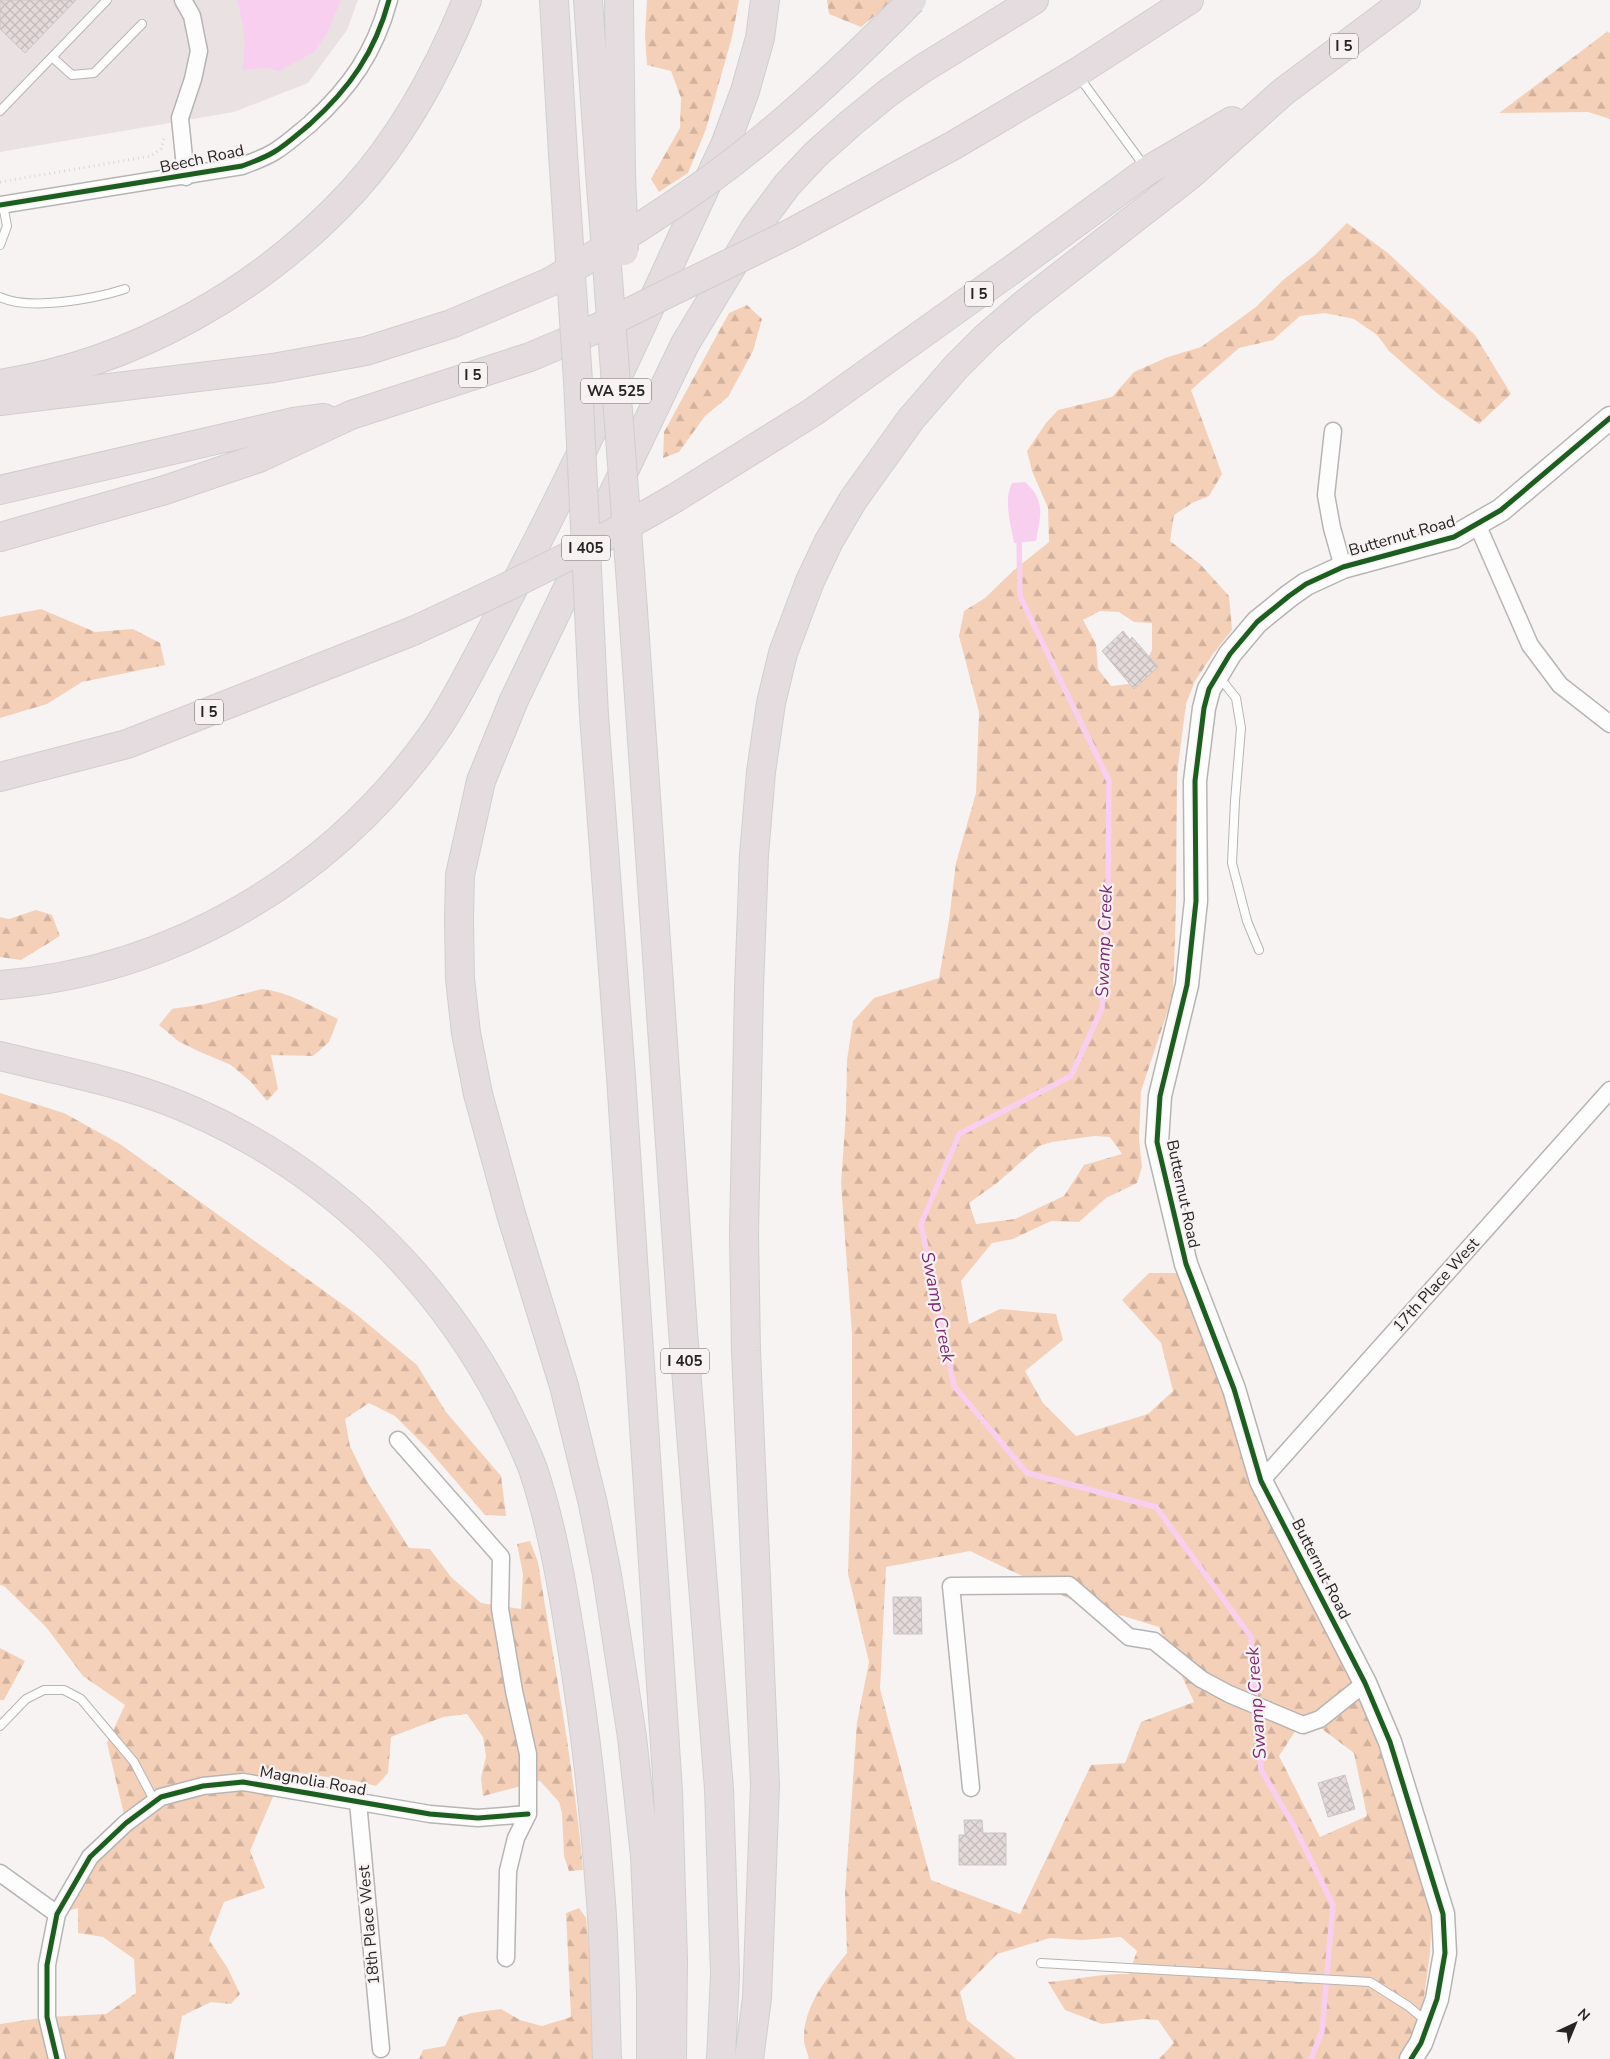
<svg xmlns="http://www.w3.org/2000/svg" width="1610" height="2059" viewBox="0 0 1610 2059" font-family="'Nunito Sans',sans-serif">
<style>
.built{fill:#eae2e2}
.forest{fill:url(#forest-firs);fill-rule:evenodd}
.water{fill:#f9cff0}
.lines{fill:none;stroke-linecap:round;stroke-linejoin:round}
.stream{stroke:#f9cff0;stroke-width:5.5}
.building{fill:url(#building-cross-hatch);stroke:#c9c7c6}
.lane-casing{stroke:#b7b4b4;stroke-width:10}
.street-casing{stroke:#b7b4b4;stroke-width:19}
.secondary-casing{stroke:#b7b4b4;stroke-width:25}
.highway-casing{stroke:#d0cfcf;stroke-width:30}
.path{stroke:#d8d8d8;stroke-width:3;stroke-dasharray:1 4;stroke-linecap:butt}
.lane{stroke:#fefdfd;stroke-width:8}
.street{stroke:#fefdfd;stroke-width:16}
.secondary{stroke:#fefdfd;stroke-width:22}
.highway{stroke:#e4dcdf;stroke-width:28}
.highway-bridge-casing{stroke:#d0cfcf;stroke-width:30;stroke-linecap:butt}
.highway-bridge{stroke:#e4dcdf;stroke-width:28}
.cycleway-casing{stroke:#f8f2f2;stroke-width:8}
.cycleway{stroke:#1b5e20;stroke-width:5}
.labels{text-anchor:middle;dominant-baseline:central;stroke-width:4.5;stroke-linejoin:round;paint-order:stroke}
.shield{fill:#f8f2f2;stroke:#656262;stroke-width:1}
.shield-label{font-size:15px;font-weight:bold;fill:#262424}
.street-label{font-size:16px;fill:#262424;stroke:#f8f2f2}
.water-label{font-size:18px;font-style:italic;fill:#7e2b72;stroke:#f8f2f2}
</style>
<defs>
<pattern id="forest-firs" width="22" height="20" patternUnits="userSpaceOnUse" patternTransform="scale(1.25)"><rect width="22" height="20" fill="#f5d0b8"/><path d="M5 1l3.5 6h-7zM16 11l3.5 6h-7z" fill="#d2b29e"/></pattern>
<pattern id="building-cross-hatch" width="8" height="8" patternUnits="userSpaceOnUse" patternTransform="scale(1.25)"><rect width="8" height="8" fill="#e3dad9"/><path d="M0 0l8 8M0 8l8-8" fill="none" stroke="#c3bbba"/></pattern>
</defs>
<rect width="100%" height="100%" fill="#f7f3f3"/>
<path class="built" d="M0 0H358L347 30 308 83 234 112 0 152Z"/>
<path class="forest" d="M647 0H739L732 37 706 129 688 173 659 192 651 179 680 128 681 98 671 71 647 65 645 35Z
M827 0H891L889 4 861 27 829 14Z
M1608 31 1610 34V119L1588 112 1499 113Z
M1347 223 1388 253 1475 335 1511 394 1479 424 1438 394 1389 351 1377 335 1354 319 1325 313 1300 316 1273 340 1239 348 1191 390 1222 474 1209 496 1192 503 1174 515 1170 541 1200 564 1229 596 1232 630 1213 654 1195 681 1186 704 1177 774 1176 905 1173 995 1141 1091 1139 1139 1142 1167 1137 1183 1106 1198 1079 1222 1051 1221 1013 1239 992 1243 961 1281 969 1324 1000 1309 1056 1314 1063 1340 1025 1371 1043 1403 1076 1436 1148 1414 1173 1391 1161 1343 1122 1300 1149 1273H1179L1353 1674 1379 1745 1432 1913 1430 1953 1419 2035 1403 2059H1159L1174 2043 1158 2020 1144 2019 1102 2024 1065 2010 1048 1982C1075 1980 1102 1973 1129 1974L1137 1951 1121 1937 1082 1940 1050 1938 997 1954 960 1992 967 2020 1016 2059H809C808 2053 804 2046 804 2040 803 2006 827 1978 847 1953L845 1894 857 1722 869 1662 848 1574 852 1448V1334L841 1183 846 1113 847 1060 853 1021 874 998 939 978 949 920 956 863 976 793 979 712 959 636 964 611 985 598 1013 571 1049 542 1048 508 1032 471 1027 451 1046 423 1058 410 1112 397 1134 372 1168 357 1201 347 1256 307 1283 280 1315 255ZM1100 611 1119 612 1134 622 1152 623V650L1141 671 1128 684 1111 686 1098 669 1096 644 1083 620ZM1094 1136 1110 1137 1122 1154 1084 1165 1064 1196 1015 1219 976 1224 969 1203 997 1183 1039 1146 1052 1142ZM970 1551 1074 1601 1159 1627 1194 1702 1141 1722 1125 1763 1091 1765 1020 1914 931 1880 880 1689 886 1567ZM1318 1726 1354 1753 1367 1816 1320 1837 1279 1756 1296 1730Z
M747 305 762 319 753 351 728 397 705 416 679 452 663 458 664 432 729 313Z
M41 609 95 632 133 629 160 643 165 665 82 682 47 704 0 718V617Z
M36 910 52 915 60 936 21 960 0 957V917L9 919Z
M262 989C289 992 313 1007 338 1019L329 1042 313 1056 271 1055 278 1089 267 1101 251 1082 231 1065 198 1051 178 1041 159 1025 172 1009 205 1004Z
M0 1093 64 1113 120 1144 356 1314 417 1365 446 1412 501 1476 506 1516 485 1515 427 1448 395 1416 369 1403 345 1419 350 1446 368 1483 409 1548 430 1549 451 1577 481 1603 521 1609 523 1574 517 1544 530 1541 538 1562C554 1664 574 1766 583 1870L569 1871 564 1856 562 1813 559 1802 540 1781 483 1796 481 1778 486 1756 483 1737 467 1714 443 1717 391 1737 388 1773 376 1786 356 1781 284 1771 250 1851 265 1888 224 1902 209 1940 227 1967 240 1994 231 2004 211 2002 182 2016 174 2059H0V2024L47 2017 106 2014 136 1993 134 1959 103 1937 78 1933V1908L57 1914 126 1823 107 1743 125 1705 83 1676 46 1627 4 1586 0 1585Z
M0 1648 25 1661 4 1700H0Z
M579 1908 586 1918 590 1958 594 2059H419L423 2050 445 2046 459 2017 471 2013 501 2009 520 2020 542 2026 571 2017 566 1913Z"/>
<path class="water" d="M237 0H341L327 33 314 52 279 71 267 68 242 70C247 40 244 29 237 0Z
M1025 482C1047 502 1040 516 1036 541L1014 543C1011 525 1003 500 1012 483Z"/>
<g class="lines">
<path class="stream" d="M1019 537 1020 596 1109 781 1108 891 1102 1008 1071 1076 959 1134 921 1224 954 1386 1027 1473 1156 1507 1251 1637 1261 1770 1294 1826 1333 1905 1322 2031 1311 2059"/>
</g>
<path class="building" d="M0 0H76L25 53 0 29Z
M1123 631 1130 640 1132 637 1158 667 1134 689 1102 651Z
M893 1597H921L922 1634H894Z
M1345 1775 1355 1809 1328 1817 1318 1783Z
M964 1820H982L983 1833H1006V1865H959V1835H965Z"/>
<g class="lines">
<g class="lane-casing">
<path id="lane" d="M52 57 72 75 94 73 142 24
M1079 77 1145 167
M0 111 107 0
M0 245 7 226 3 205
M0 297C29 311 94 299 125 289
M1220 678 1236 698 1241 728 1235 801 1232 863 1247 921 1259 950
M0 1726 26 1699 44 1690H64L81 1699 134 1762 155 1802
M1041 1963 1370 1982 1408 2006 1426 2021"/>
</g>
<g class="street-casing">
<path id="street" d="M183 0 192 16 199 51 193 79 180 118 186 177
M0 205 242 166C253 162 264 158 274 152 286 145 299 133 310 124 350 88 375 52 389 0
M1333 431 1326 495 1332 528 1343 567
M1477 524 1530 645 1560 685 1610 724
M398 1440 501 1557 500 1609 514 1691 528 1754V1814L516 1838 508 1871 506 1958
M1261 1481 1610 1090
M971 1788 951 1586 1069 1585 1129 1637 1154 1641 1201 1679 1229 1694 1303 1725 1320 1719 1365 1683
M358 1802 381 2049
M0 1873 57 1914
M57 2059 47 2017V1965L57 1914 90 1857 126 1823 161 1797 203 1786 243 1782 430 1814 478 1818 528 1814"/>
</g>
<g class="secondary-casing">
<path id="secondary" d="M1411 2059 1421 2043 1437 1999 1445 1953 1443 1914 1390 1742 1365 1683 1261 1481 1234 1389 1186 1264 1157 1142 1160 1096 1187 985 1196 901 1195 781 1204 708 1209 689 1230 654 1257 622 1289 596 1306 584 1343 567 1454 537 1501 510 1610 418"/>
</g>
<g class="highway-casing">
<path id="highway" d="M554 0 563 154
M588 0 600 172
M619 0 621 173
M789 234 954 145 1076 73 1189 0
M0 384C134 363 262 290 353 191 403 136 439 69 467 0
M0 401 273 368 366 351 451 324 550 282
M0 490 293 422 324 418
M675 498 813 412 1013 269 1147 171 1232 121
M0 537 165 490 259 458 351 415 530 357 594 330
M633 610 683 1331 719 1789 725 1975 721 2059
M594 715 621 1077 668 1791 673 1960 672 2059
M0 777 127 744 413 631
M0 985C173 971 330 878 431 737 452 708 467 676 484 645 502 610 520 575 538 540 604 411 663 277 725 145L745 91 760 38 765 0
M0 1056C65 1072 134 1084 195 1112 328 1171 436 1275 503 1404 513 1425 525 1447 533 1469 551 1523 561 1579 570 1635 584 1719 594 1804 600 1889 605 1945 605 2002 607 2059
M651 2059V1992L645 1856 632 1737 607 1575 593 1504 564 1386 511 1214 478 1094 466 1033 460 979 459 919 460 875 481 781 514 700 685 344 755 228 787 185 815 155 851 123 889 92 922 69 1034 0
M749 2059 757 1998 765 1785 746 1351 744 1234 749 989 754 855 761 772 771 703 783 653 810 581 829 541 853 500 911 419 956 367 986 337 1023 305 1189 176 1283 92 1406 0"/>
</g>
<path class="path" d="M0 182 151 156 161 149 164 138"/>
<use href="#lane" class="lane"/>
<use href="#street" class="street"/>
<use href="#secondary" class="secondary"/>
<use href="#highway" class="highway"/>
<g class="highway-bridge-casing">
<path id="highway-bridge" d="M563 154 578 381 594 715
M600 172 633 610
M621 173 624 251
M550 282C611 245 671 209 728 166 794 116 854 59 912 0
M595 329 789 234
M413 631C502 590 590 548 675 498"/>
</g>
<use href="#highway-bridge" class="highway-bridge"/>
<g class="cycleway-casing">
<path id="cycleway" d="M0 205 242 166C253 162 264 158 274 152 286 145 299 133 310 124 350 88 375 52 389 0
M57 2059 47 2017V1965L57 1914 90 1857 126 1823 161 1797 203 1786 243 1782 430 1814 478 1818 528 1814
M1411 2059 1421 2043 1437 1999 1445 1953 1443 1914 1390 1742 1365 1683 1261 1481 1234 1389 1186 1264 1157 1142 1160 1096 1187 985 1196 901 1195 781 1204 708 1209 689 1230 654 1257 622 1289 596 1306 584 1343 567 1454 537 1501 510 1610 418"/>
</g>
<use href="#cycleway" class="cycleway"/>
</g>
<g class="labels">
<g class="shield">
<rect x="1330" y="33.5" width="28" height="25" rx="4"/>
<rect x="965" y="281.5" width="28" height="25" rx="4"/>
<rect x="459" y="362.5" width="28" height="25" rx="4"/>
<rect x="581" y="378.5" width="70" height="25" rx="4"/>
<rect x="562" y="535.5" width="48" height="25" rx="4"/>
<rect x="195" y="699.5" width="28" height="25" rx="4"/>
<rect x="661" y="1348.5" width="48" height="25" rx="4"/>
</g>
<g class="shield-label">
<text x="1344" y="46">I 5</text>
<text x="979" y="294">I 5</text>
<text x="473" y="375">I 5</text>
<text x="616" y="391">WA 525</text>
<text x="586" y="548">I 405</text>
<text x="209" y="712">I 5</text>
<text x="685" y="1361">I 405</text>
</g>
<g class="street-label">
<text transform="translate(202 159) rotate(-12)">Beech Road</text>
<text transform="translate(1402 536) rotate(-16)">Butternut Road</text>
<text transform="translate(1183 1194) rotate(78)">Butternut Road</text>
<text transform="translate(1436 1285) rotate(-48)">17th Place West</text>
<text transform="translate(1321 1569) rotate(63)">Butternut Road</text>
<text transform="translate(313 1781) rotate(10)">Magnolia Road</text>
<text transform="translate(369 1925) rotate(-95)">18th Place West</text>
</g>
<g class="water-label">
<text transform="translate(1104 941) rotate(-88)">Swamp Creek</text>
<text transform="translate(938 1307) rotate(79)">Swamp Creek</text>
<text transform="translate(1256 1703) rotate(-94)">Swamp Creek</text>
</g>
</g>
<g transform="translate(1575 2024) rotate(44)" stroke="#f8f2f2" stroke-width="4" paint-order="stroke">
<path d="M0-4L9 19L0 12L-9 19Z" fill="#262424"/>
<text y="-8" font-size="14" font-weight="bold" text-anchor="middle" fill="#262424">N</text>
</g>
</svg>
